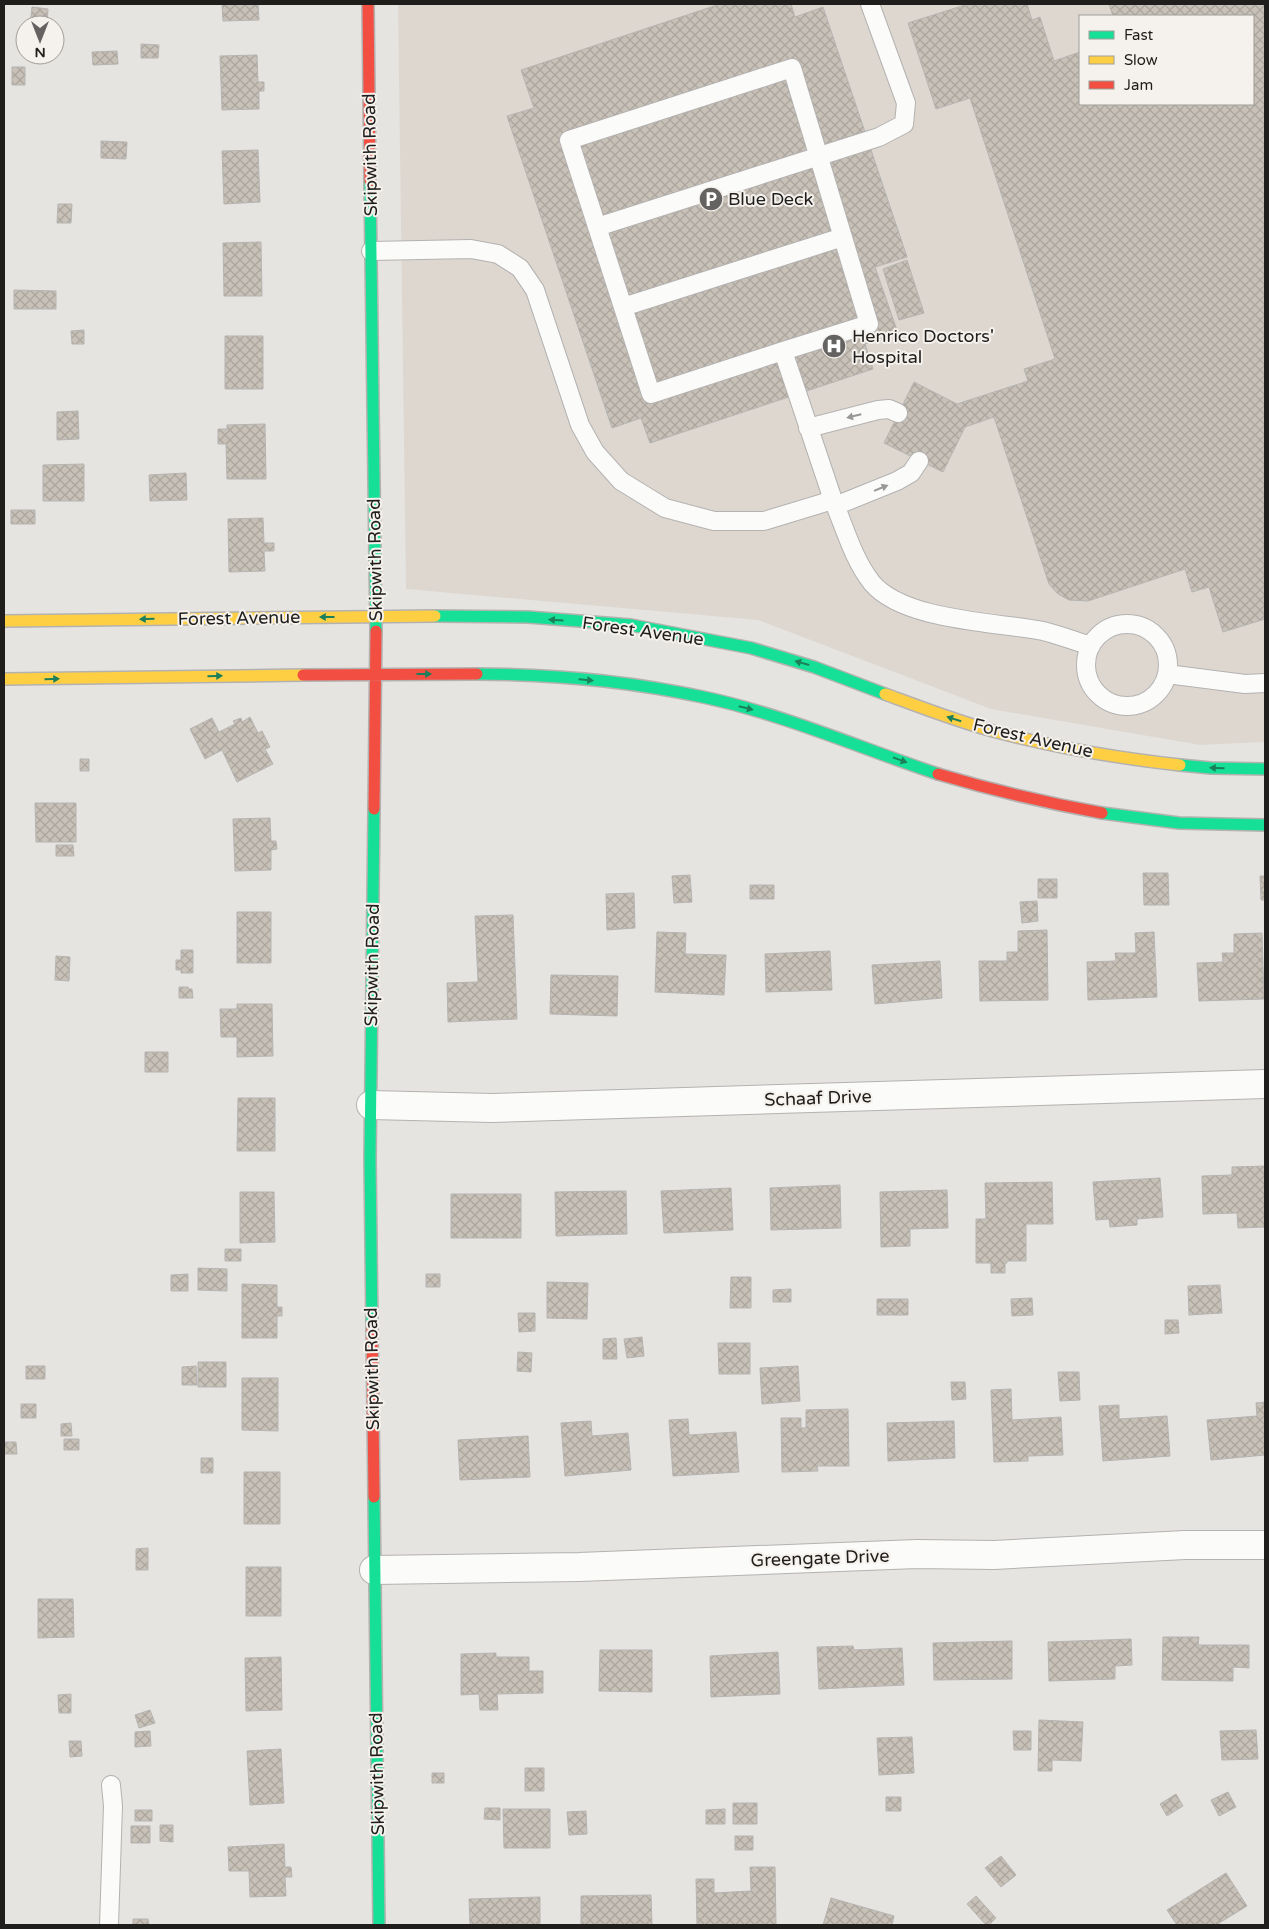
<svg xmlns="http://www.w3.org/2000/svg" width="1269" height="1929" viewBox="0 0 1269 1929" font-family="'Varela Round',sans-serif">
<style>
.built{fill:#ddd7d0;fill-rule:evenodd}
.building{fill:url(#building-cross-hatch);stroke:#b6b4b2}
.lines{fill:none;stroke-linecap:round;stroke-linejoin:round}
.lane-casing{stroke:#b4b2b1;stroke-width:20}
.street-casing{stroke:#b4b2b1;stroke-width:30}
.fast-casing{stroke:#b4b2b1;stroke-width:14}
.slow-casing{stroke:#b4b2b1;stroke-width:14}
.jam-casing{stroke:#b4b2b1;stroke-width:14}
.lane{stroke:#fbfbfa;stroke-width:18}
.street{stroke:#fbfbfa;stroke-width:28}
.fast{stroke:#16e098;stroke-width:11}
.slow{stroke:#ffcf43;stroke-width:11}
.jam{stroke:#f24e42;stroke-width:11}
.oneway{fill:#989896}
.oneway2{fill:#1a7f5a}
.labels{text-anchor:middle;dominant-baseline:central;stroke-width:4;stroke-linejoin:round;paint-order:stroke}
.street-label{font-size:18px;fill:#1f1e1c;stroke:#f5f1ed}
.poi-label{font-size:18px;fill:#1f1e1c;stroke:#f5f1ed;text-anchor:start}
</style>
<defs>
<pattern id="building-cross-hatch" width="8" height="8" patternUnits="userSpaceOnUse" patternTransform="scale(1.25)"><rect width="8" height="8" fill="#c8c1b8"/><path d="M0 0l8 8M0 8l8-8" fill="none" stroke="#aba59e"/></pattern>
</defs>
<rect width="100%" height="100%" fill="#e6e4e1"/>
<path class="built" d="M398 4H1265V742L1200 745 991 709 758 620 406 589ZM1080 16H1253V104H1080Z"/>
<path class="building" d="M222 4H258L259 20 223 21Z
M720 4H791L795 17 823 7 907 257 875 267 898 333 865 344 873 369 650 443 641 418 612 428 507 116 534 108 521 70Z
M968 4H1027L1032 20 1040 17 1054 61 1080 52V104H1253V16H1113L1109 4H1265V619L1223 632 1209 587 1192 592 1185 569 1088 601 1069 600 1058 594 1049 584 994 417 965 427 943 472 884 443 914 382 957 404 1028 381 1024 369 1055 359 970 98 936 109 908 23Z
M32 7 48 9 47 25H30Z
M141 44 159 45 158 58H141Z
M117 51 118 64 93 65 92 52Z
M257 55 258 82H264V91H259V109L222 110 220 56Z
M12 67H25V85H12Z
M101 141 127 142 126 159 101 158Z
M258 150 260 202 224 204 222 151Z
M58 204H72L71 223H57Z
M261 242 262 296H224L223 243Z
M907 260 924 313 899 320 883 269Z
M14 290 56 291V309H14Z
M84 330V344H72L71 331Z
M225 336H263V389H225Z
M78 411 79 439 57 440V412Z
M265 424 266 479H227L226 444H218V429H227V425Z
M84 464V501H43V465Z
M186 473 187 500 150 501 149 475Z
M11 510H35V524H11Z
M263 518 264 543H274V551H264L265 571 229 572 228 519Z
M250 717 258 733 262 731 270 747 265 749 273 764 237 782 222 750 205 759 190 729 212 718 219 732 235 724 233 721 241 718 242 722Z
M80 759H89V771H80Z
M35 803H76V842H36Z
M270 818 271 841H276L277 849 271 850V870L235 871 233 819Z
M56 845H73L74 856H56Z
M1143 873H1168L1169 905H1144Z
M690 875 692 902 674 903 672 876Z
M1260 876H1265V900H1261Z
M1038 879H1057V898H1038Z
M750 885H774V899H750Z
M634 893 635 928 607 930 606 894Z
M1037 901 1038 921 1022 923 1020 902Z
M237 912H271V963H237Z
M513 915 517 1019 448 1022 447 983 478 982 475 916Z
M1047 930 1048 1000 980 1001 979 961H1007V952H1018V931Z
M657 932 686 933 685 954 726 955 724 995 655 992Z
M1154 932 1157 997 1088 1000 1087 962 1116 961 1115 953H1136L1135 933Z
M1262 933 1264 999 1199 1001 1197 963 1223 962 1222 953H1234V934Z
M181 950H193V973H181V970H176V960H181Z
M830 951 832 990 766 992 765 954Z
M56 956 70 957 69 981 55 980Z
M940 961 942 998 875 1004 872 965Z
M551 975 618 976 617 1016 550 1014Z
M179 987H188V989H192L193 998H179Z
M237 1004H272L273 1056 237 1057V1037H221L220 1009H237Z
M145 1052H168V1072H145Z
M238 1098H275V1151H237Z
M1265 1166V1227L1238 1228 1237 1213 1203 1214 1202 1176 1232 1175V1167Z
M1160 1178 1163 1217 1137 1219V1225L1110 1227 1109 1219 1096 1220 1093 1182Z
M1052 1182 1053 1224H1026V1261H1007V1263H1005V1273H991V1263H976V1219H986L985 1183Z
M840 1185 841 1228 771 1230 770 1188Z
M731 1188 733 1230 664 1233 661 1191Z
M947 1190 948 1228 910 1229V1246L881 1247 880 1192Z
M626 1191 627 1234 556 1236 555 1192Z
M240 1192H274L275 1242 240 1243Z
M451 1194H521V1238H451Z
M225 1249H241V1261H225Z
M198 1268 227 1269V1291L198 1290Z
M188 1274V1291H171V1275Z
M426 1274H440V1287H426Z
M731 1277H751V1308H730Z
M547 1282 588 1283 587 1319 547 1318Z
M242 1284 277 1285V1307H282V1316H277V1338H242Z
M1220 1285 1222 1313 1189 1315 1188 1286Z
M791 1289V1302H773V1290Z
M1032 1298 1033 1315 1012 1316 1011 1299Z
M877 1299H908V1315H877Z
M518 1313H535V1331L519 1332Z
M1165 1320H1178L1179 1333 1165 1334Z
M642 1337 644 1356 627 1358 624 1339Z
M616 1338 617 1359H603V1339Z
M718 1343H750V1374H719Z
M518 1352 532 1353 531 1372 517 1371Z
M198 1362H226V1387H198Z
M26 1366H45V1379H26Z
M196 1366 197 1385H182V1367Z
M798 1366 800 1401 762 1404 760 1368Z
M1058 1372H1079L1080 1400 1060 1401Z
M242 1378H278V1431L242 1430Z
M951 1382H965L966 1399 952 1400Z
M1011 1389 1012 1420 1061 1417 1063 1455 1028 1456V1461L994 1462 991 1390Z
M1265 1402V1455L1211 1460 1207 1420 1257 1416 1256 1403Z
M21 1404H36V1418H21Z
M1119 1405V1419L1167 1416 1170 1456 1103 1461 1099 1406Z
M848 1409 849 1466H817L818 1471 782 1472 781 1418H801V1428H806V1410Z
M688 1419 689 1435 736 1432 739 1472 673 1476 669 1420Z
M591 1421 592 1436 628 1433 631 1470 565 1476 561 1423Z
M954 1421 955 1458 888 1461 887 1423Z
M71 1423 72 1436H61V1424Z
M528 1436 530 1477 460 1480 458 1440Z
M64 1439H79V1450H64Z
M4 1442H16L17 1454H4Z
M201 1458H213V1473H201Z
M244 1472H280V1524H244Z
M148 1548V1570H136V1549Z
M246 1567H281V1616H246Z
M38 1599H73L74 1637 38 1638Z
M1163 1637H1199L1198 1645H1249V1668L1233 1667V1681L1162 1680Z
M1131 1639 1132 1665 1115 1666V1679L1049 1681 1048 1642Z
M1012 1641V1679L934 1680 933 1643Z
M853 1646 854 1650 902 1648 904 1685 819 1689 817 1647Z
M600 1650H652V1692L599 1691Z
M778 1652 780 1694 711 1697 710 1656Z
M496 1653V1657H529V1671H543V1693L497 1694 498 1710H480L479 1694 461 1695V1654Z
M281 1657 282 1710 246 1711 245 1658Z
M71 1694V1713H59L58 1695Z
M150 1710 155 1723 139 1728 135 1715Z
M1039 1720 1083 1722 1081 1761 1052 1760V1771H1038Z
M1256 1730 1258 1759 1222 1760 1220 1731Z
M150 1731 151 1746 135 1747V1732Z
M1013 1731H1031V1750H1014Z
M912 1737 914 1773 879 1775 877 1738Z
M69 1741H81L82 1756 70 1757Z
M281 1749 284 1803 250 1805 247 1751Z
M525 1768H544V1791H525Z
M432 1773H444V1783H432Z
M1228 1792 1236 1807 1219 1816 1211 1800Z
M1176 1794 1183 1806 1167 1816 1160 1804Z
M886 1797H901V1811H886Z
M733 1803H757V1824H733Z
M485 1808H500V1820L484 1819Z
M503 1809H550V1848H504Z
M725 1809V1824H706V1810Z
M135 1810H152V1821H135Z
M586 1811 587 1834 569 1835 567 1812Z
M160 1825H173V1842L160 1841Z
M131 1826H150V1843H131Z
M735 1836H753V1850H735Z
M284 1844 285 1867H291L292 1877H285L286 1896 250 1897 249 1871H229L228 1847Z
M1001 1856 1016 1875 1001 1887 985 1868Z
M750 1867H775L776 1925H697L696 1879H714V1893L751 1891Z
M1226 1873 1247 1906 1216 1925H1177L1167 1910Z
M651 1895 652 1925H581V1896Z
M976 1896 996 1918 989 1925H986L967 1904Z
M540 1897V1925H470L469 1899Z
M831 1898 894 1916 892 1925H823Z
M133 1919H148L149 1925H158H133Z"/>
<g class="lines">
<g class="lane-casing">
<path id="lane" d="M597 227 879 137 904 124 906 103 870 4
M371 251 471 249 498 254 520 268 535 290 580 425 595 452 621 481 665 508 714 521H764L833 500C845 528 853 559 872 583 904 621 997 622 1043 631 1059 635 1075 641 1091 646
M623 307 843 237
M783 351 869 324 792 68 569 140 651 394 783 351 833 500
M808 428 878 410 889 409 898 413
M835 506 897 481 911 473 919 461
M1086 665a41 41 0 1 1 82 0a41 41 0 1 1-82 0Z
M1167 674 1245 684 1265 683
M109 1925 113 1806 111 1785"/>
</g>
<g class="street-casing">
<path id="street" d="M371 1105 492 1108 1265 1084
M374 1570 579 1567 917 1554 994 1555 1185 1545H1265"/>
</g>
<g class="fast-casing">
<path id="fast" d="M370 181 376 631
M435 616 528 617 631 625 751 648 814 667 885 694
M477 674C552 674 629 681 703 697 783 714 860 748 938 774
M1180 765 1211 768 1265 769
M1102 813 1179 823 1265 825
M372 1328 370 1159 374 809
M374 1497 379 1925"/>
</g>
<g class="slow-casing">
<path id="slow" d="M4 621 435 616
M4 679 303 675
M885 694C920 707 956 721 993 731 1053 747 1117 758 1180 765"/>
</g>
<g class="jam-casing">
<path id="jam" d="M368 4 370 181
M303 675 477 674
M938 774C992 790 1046 803 1102 813
M374 809 376 631
M372 1328 374 1497"/>
</g>
<use href="#lane" class="lane"/>
<use href="#street" class="street"/>
<use href="#fast" class="fast"/>
<use href="#slow" class="slow"/>
<use href="#jam" class="jam"/>
</g>
<defs><path id="oneway-solid" d="M-6-.8H1V-3.2L6.5 0L1 3.2V.8H-6Z" transform="scale(1.25)"/></defs>
<g class="oneway">
<use href="#oneway-solid" transform="translate(854 416) rotate(166)"/>
<use href="#oneway-solid" transform="translate(881 488) rotate(-22)"/>
</g>
<g class="oneway2">
<use href="#oneway-solid" transform="translate(327 617) rotate(180)"/>
<use href="#oneway-solid" transform="translate(147 619) rotate(179)"/>
<use href="#oneway-solid" transform="translate(556 620) rotate(-176)"/>
<use href="#oneway-solid" transform="translate(802 663) rotate(-164)"/>
<use href="#oneway-solid" transform="translate(424 674)"/>
<use href="#oneway-solid" transform="translate(215 676) rotate(-1)"/>
<use href="#oneway-solid" transform="translate(52 679) rotate(-1)"/>
<use href="#oneway-solid" transform="translate(586 680) rotate(5)"/>
<use href="#oneway-solid" transform="translate(746 708) rotate(14)"/>
<use href="#oneway-solid" transform="translate(954 719) rotate(-163)"/>
<use href="#oneway-solid" transform="translate(900 760) rotate(20)"/>
<use href="#oneway-solid" transform="translate(1217 768) rotate(-178)"/>
</g>
<defs>
<g id="parking-disc" transform="scale(1.25)"><circle r="9.5" fill="#656361" stroke="#f5f1ed"/><path d="M-3.5-5.5H1a3.5 3.5 0 0 1 0 7H-1V5.5H-3.5ZM-1-3.4V-.6H.8a1.4 1.4 0 0 0 0-2.8Z" fill="#fff"/></g>
<g id="hospital-disc" transform="scale(1.25)"><circle r="9.5" fill="#656361" stroke="#f5f1ed"/><path d="M-5-5h3v3.5h4V-5h3V5h-3V1.5h-4V5h-3Z" fill="#fff"/></g>
</defs>
<g fill-rule="evenodd">
<use href="#parking-disc" x="711" y="199"/>
<use href="#hospital-disc" x="834" y="346"/>
</g>
<g class="labels">
<g class="street-label">
<text transform="translate(370 155) rotate(-91)">Skipwith Road</text>
<text transform="translate(375 560) rotate(-91)">Skipwith Road</text>
<text transform="translate(239 618) rotate(-1)">Forest Avenue</text>
<text transform="translate(643 631) rotate(8)">Forest Avenue</text>
<text transform="translate(1033 738) rotate(13)">Forest Avenue</text>
<text transform="translate(372 965) rotate(-89)">Skipwith Road</text>
<text transform="translate(818 1098) rotate(-2)">Schaaf Drive</text>
<text transform="translate(372 1369) rotate(-91)">Skipwith Road</text>
<text transform="translate(820 1558) rotate(-2)">Greengate Drive</text>
<text transform="translate(377 1774) rotate(-91)">Skipwith Road</text>
</g>
<g class="poi-label">
<text x="728" y="199">Blue Deck</text>
<text x="852" y="336">Henrico Doctors'<tspan x="852" dy="21">Hospital</tspan></text>
</g>
</g>
<rect width="1269" height="1929" fill="none" stroke="#1f1e1c" stroke-width="10"/>
<rect x="1079" y="15" width="175" height="90" fill="#f5f1ed" stroke="#9f9d99"/>
<rect x="1089" y="31" width="25" height="8" fill="#16e098" stroke="#9f9d99"/>
<text x="1124" y="40" font-size="15" fill="#1f1e1c">Fast</text>
<rect x="1089" y="56" width="25" height="8" fill="#ffcf43" stroke="#9f9d99"/>
<text x="1124" y="65" font-size="15" fill="#1f1e1c">Slow</text>
<rect x="1089" y="81" width="25" height="8" fill="#f24e42" stroke="#9f9d99"/>
<text x="1124" y="90" font-size="15" fill="#1f1e1c">Jam</text>
<g transform="translate(40 40) rotate(180)"><circle r="24" fill="#f5f1ed" stroke="#9f9d99"/>
<path d="M0-4L9 19L0 12L-9 19Z" fill="#656361"/>
<text y="-8" font-size="14" font-weight="bold" text-anchor="middle" fill="#1f1e1c">N</text>
</g>
</svg>
